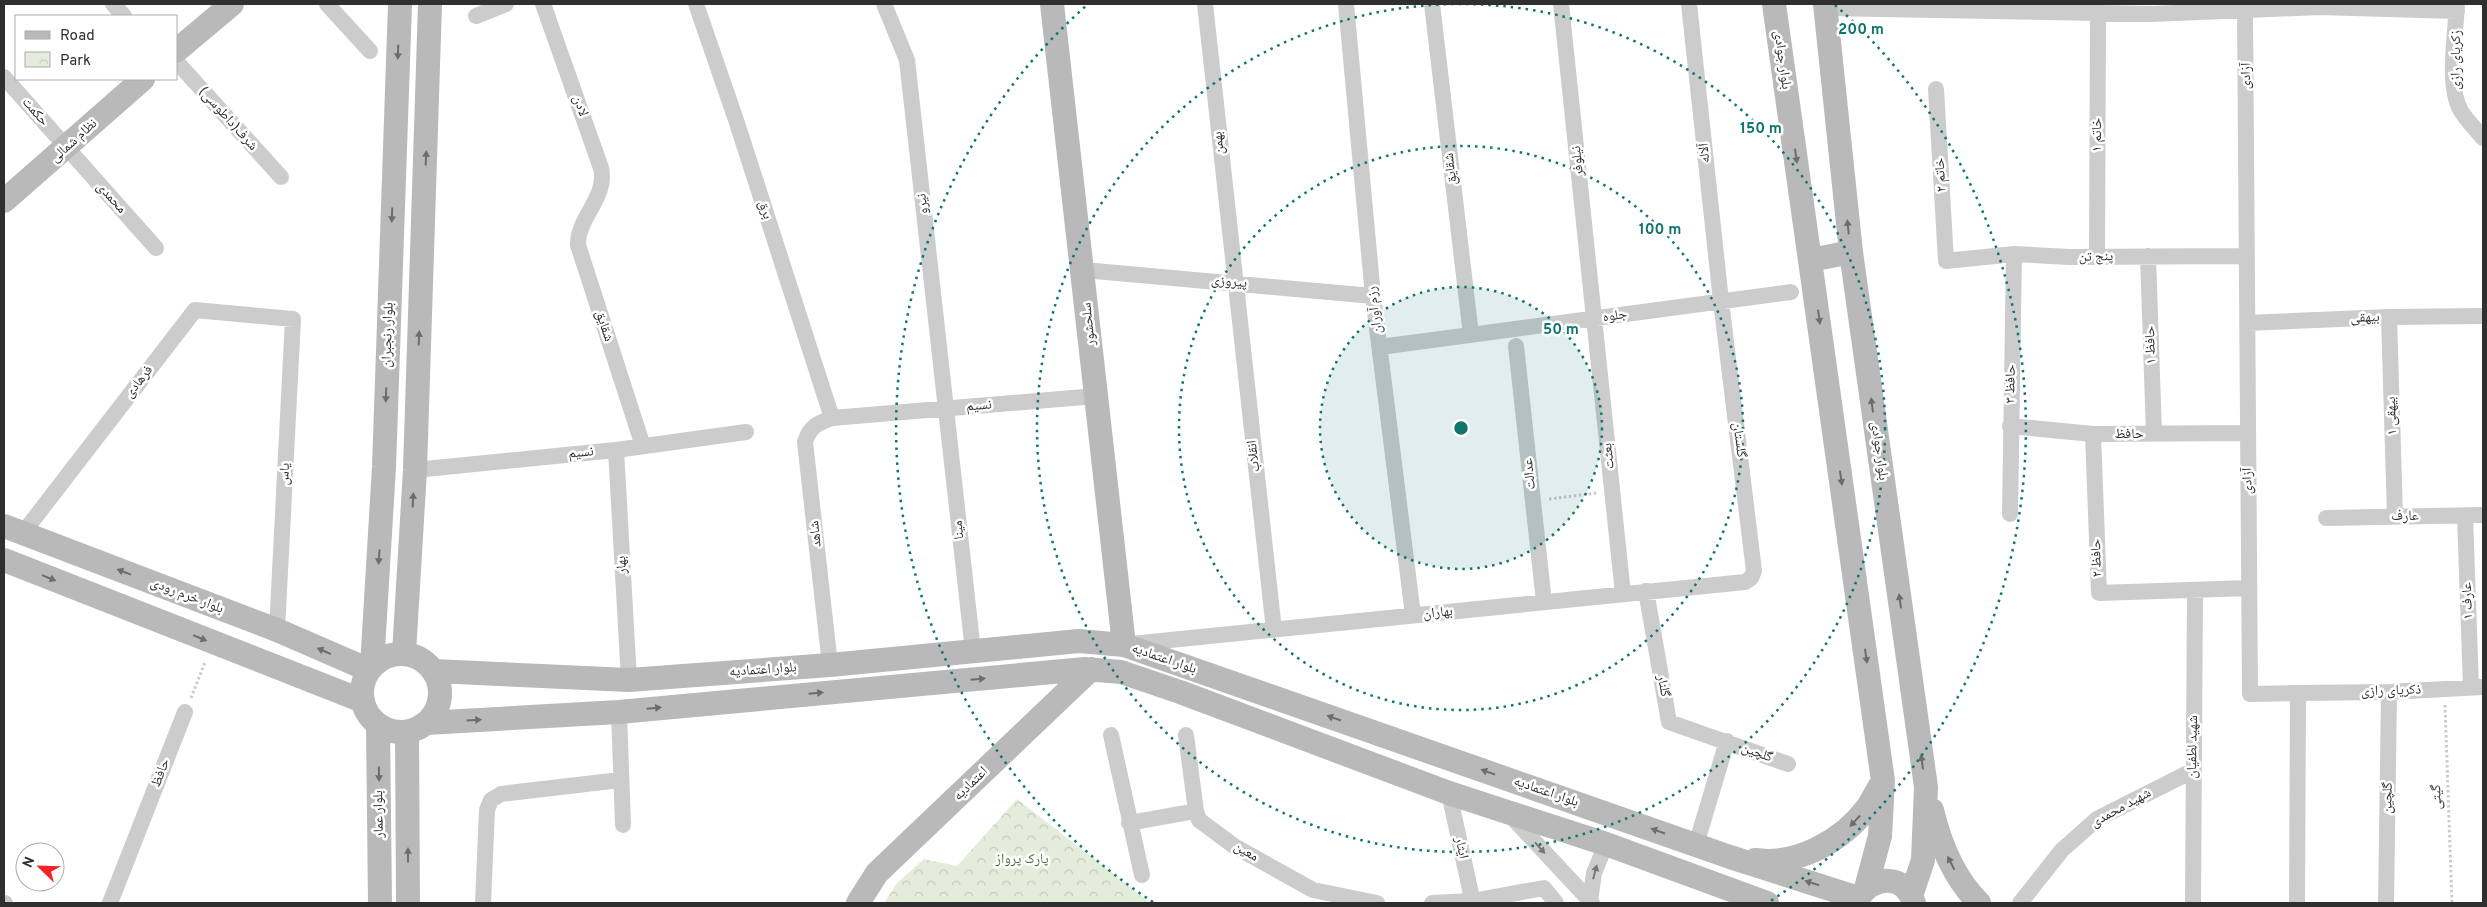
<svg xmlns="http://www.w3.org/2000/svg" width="2487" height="907" viewBox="0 0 2487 907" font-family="Overpass,'Noto Naskh Arabic',sans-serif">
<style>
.park{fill:url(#park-crowns)}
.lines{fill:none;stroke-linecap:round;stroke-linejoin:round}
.path{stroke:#ccc;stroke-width:3;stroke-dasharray:2.5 2.5;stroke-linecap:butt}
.street{stroke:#ccc;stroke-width:16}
.secondary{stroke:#b9b9b9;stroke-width:24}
.oneway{fill:#6d6d6d}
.oneway2{fill:#767676}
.ring{fill:none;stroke:#0f766e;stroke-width:2.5;stroke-dasharray:2.5 5}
.labels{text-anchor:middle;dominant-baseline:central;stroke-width:5;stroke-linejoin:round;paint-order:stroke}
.street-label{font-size:14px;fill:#2f2f2f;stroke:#fff}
.park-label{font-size:14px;fill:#4e6f38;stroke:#fff}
.centre{fill:#0f766e;stroke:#fff;stroke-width:2.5}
.ring-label{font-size:15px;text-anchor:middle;font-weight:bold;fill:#0f766e;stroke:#fff;stroke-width:5;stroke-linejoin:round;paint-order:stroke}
</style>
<defs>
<pattern id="park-crowns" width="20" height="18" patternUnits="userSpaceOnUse" patternTransform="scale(1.25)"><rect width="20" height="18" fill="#e4eddb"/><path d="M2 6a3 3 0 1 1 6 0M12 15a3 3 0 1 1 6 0" fill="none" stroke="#c4ccbc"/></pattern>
</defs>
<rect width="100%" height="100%" fill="#fff"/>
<path class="park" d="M1017 799 1151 903H884L897 883 924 859 957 866Z"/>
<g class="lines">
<path class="path" d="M1549 499 1597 493
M191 698 205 662
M2445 705 2452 903"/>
<path class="street" d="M113 4 124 16
M327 4 370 51
M543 4 601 168C608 197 577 218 578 245L643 446
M696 4 736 120 832 418
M884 4 907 60 973 651
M1205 4 1274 630
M1346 4 1373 296 1413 615
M1432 4 1471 335
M1561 4 1623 594
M2457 4C2456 34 2446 85 2461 111 2467 121 2476 129 2483 138
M1825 8 2152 14 2319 7 2457 11
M2245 10 2250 694 2298 693 2297 903
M476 16 506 4
M176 61 281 177
M4 77 156 248
M1936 89 1946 261 2014 254 2069 257 2246 256
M2148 256 2154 434
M2097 257 2098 13
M1084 270 1373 296
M2389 317 2395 515
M2247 323 2389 317 2483 316
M1516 346 1544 602
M1380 347 1791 292
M2010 426 2093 434 2247 433
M2093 434 2099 593 2249 588
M616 450 629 680
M415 470 616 450 746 432
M2010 514 2014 254
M2465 516 2471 687
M2326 518 2483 515
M23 533 195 310 293 319 277 630
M1646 591 1669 722 1788 764
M1131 644 1745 582 1751 578 1754 571 1721 301 1689 4
M830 665 805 442C810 426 818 423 832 418L1096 396
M2298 693 2389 692 2483 687
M619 712 623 825
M1111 735 1142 875
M1186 735 1196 811 1199 820 1234 846 1313 890 1377 903
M1449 793 1473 903
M1508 813 1592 903
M1129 823 1196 811
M1696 845 1727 741
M1590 901 1594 873 1606 844
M4 903H5
M110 903 185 712
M483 903 487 810 491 800 501 794 620 780
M1432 903 1472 901 1544 888 1556 903
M2020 903 2062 850 2097 819 2192 771
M2193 903 2195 590
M2386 903 2389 692"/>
<path class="secondary" d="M1052 4 1124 645
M1774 4 1883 781 1880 836 1866 888
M1825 4 1851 252 1926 787 1923 860 1911 896
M176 51 232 4
M4 201 143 79
M1811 260 1851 252
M4 526 277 630 369 670
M4 560 363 701
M404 653 415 470 430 4
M362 693a39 39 0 1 1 78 0a39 39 0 1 1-78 0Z
M372 666 384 467 400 4
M434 671 629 680 830 665 1079 641 1124 645 1730 857 1858 898
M426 723 619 712 1085 669 1121 672 1180 692 1449 793 1606 844 1767 903
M378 725 380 903
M407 732 408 903
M1932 810C1940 844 1954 878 1979 903
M1755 860C1797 866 1842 841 1867 808 1872 801 1876 792 1881 784
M1859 897C1875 875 1905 874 1914 903
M858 903 877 873 1091 669"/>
</g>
<defs><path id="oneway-solid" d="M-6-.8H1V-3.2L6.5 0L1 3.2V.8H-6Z" transform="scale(1.25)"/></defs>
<g class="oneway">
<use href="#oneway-solid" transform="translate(398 52) rotate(92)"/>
<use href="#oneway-solid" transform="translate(1796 156) rotate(82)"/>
<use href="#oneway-solid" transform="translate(426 158) rotate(-87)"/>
<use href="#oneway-solid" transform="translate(392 215) rotate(92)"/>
<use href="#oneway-solid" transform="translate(1848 227) rotate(-96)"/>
<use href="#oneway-solid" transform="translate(1819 317) rotate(82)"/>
<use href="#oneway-solid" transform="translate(419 338) rotate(-88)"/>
<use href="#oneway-solid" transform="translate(386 395) rotate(92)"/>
<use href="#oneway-solid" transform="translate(1872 405) rotate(-98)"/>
<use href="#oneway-solid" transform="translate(1841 478) rotate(82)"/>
<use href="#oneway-solid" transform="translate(413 500) rotate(-87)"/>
<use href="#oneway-solid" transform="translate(379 557) rotate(94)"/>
<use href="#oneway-solid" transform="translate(124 572) rotate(-159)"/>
<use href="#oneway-solid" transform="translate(49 578) rotate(22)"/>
<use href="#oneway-solid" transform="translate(1900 601) rotate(-98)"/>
<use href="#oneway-solid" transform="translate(200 638) rotate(22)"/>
<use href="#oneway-solid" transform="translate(324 651) rotate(-156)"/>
<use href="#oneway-solid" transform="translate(1866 656) rotate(82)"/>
<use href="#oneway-solid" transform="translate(978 679) rotate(-5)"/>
<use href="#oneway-solid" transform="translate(816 693) rotate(-5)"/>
<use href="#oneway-solid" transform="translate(654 708) rotate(-5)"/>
<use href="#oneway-solid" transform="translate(1334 718) rotate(-161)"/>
<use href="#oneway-solid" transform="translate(474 720) rotate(-3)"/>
<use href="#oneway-solid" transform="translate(1922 762) rotate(-98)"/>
<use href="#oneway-solid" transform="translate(1488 772) rotate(-161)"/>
<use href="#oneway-solid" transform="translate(379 774) rotate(89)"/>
<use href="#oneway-solid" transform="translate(1855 821) rotate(133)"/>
<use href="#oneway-solid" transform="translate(1658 831) rotate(-161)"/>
<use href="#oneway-solid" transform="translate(408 855) rotate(-90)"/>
<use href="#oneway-solid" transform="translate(1951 863) rotate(-117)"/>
<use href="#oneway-solid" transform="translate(1812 883) rotate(-162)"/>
</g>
<g class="oneway2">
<use href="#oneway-solid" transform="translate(1540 848) rotate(48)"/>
<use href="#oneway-solid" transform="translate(1595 872) rotate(-75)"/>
</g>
<circle cx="1461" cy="428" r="141" fill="#0f766e" fill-opacity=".12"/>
<g class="ring">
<circle cx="1461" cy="428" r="141"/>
<circle cx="1461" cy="428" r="282"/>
<circle cx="1461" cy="428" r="424"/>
<path d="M1153 902A565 565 0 0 1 1087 5M1835 5A565 565 0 0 1 1769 902"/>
</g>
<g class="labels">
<g class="street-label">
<text transform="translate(1782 60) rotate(82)">بلوار جوادی</text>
<text transform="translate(2456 60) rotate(-90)">زکریای رازی</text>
<text transform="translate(2246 76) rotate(-90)">آزادی</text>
<text transform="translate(580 106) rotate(71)">لادن</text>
<text transform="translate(35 112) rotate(49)">حکمت</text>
<text transform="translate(228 119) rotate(48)">شرف(داطوسی)</text>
<text transform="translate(2097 135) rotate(-90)">خاتم ۱</text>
<text transform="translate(74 141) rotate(-42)">نظام شمالی</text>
<text transform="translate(1219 143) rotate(-96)">بهمن</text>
<text transform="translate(1705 153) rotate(-96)">آلاله</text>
<text transform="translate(1578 161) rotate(-96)">نیلوفر</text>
<text transform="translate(1451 169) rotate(-97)">شقایق</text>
<text transform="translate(1941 175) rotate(-93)">خاتم ۲</text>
<text transform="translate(111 198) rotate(48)">محمدی</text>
<text transform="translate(923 204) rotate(-96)">نیرو</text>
<text transform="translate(765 210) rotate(72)">برق</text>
<text transform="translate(2096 257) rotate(-1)">پنج تن</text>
<text transform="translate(1229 282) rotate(5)">پیروزی</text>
<text transform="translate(1375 310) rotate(-97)">رزم آوران</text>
<text transform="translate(1615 316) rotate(-8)">جلوه</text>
<text transform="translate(2365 318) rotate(-2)">بیهقی</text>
<text transform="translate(1089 324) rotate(-96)">سلحشور</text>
<text transform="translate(604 326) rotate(72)">شقایق</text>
<text transform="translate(388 335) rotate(-88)">بلوار رنجبران</text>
<text transform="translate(2151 345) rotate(-92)">حافظ ۱</text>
<text transform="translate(139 382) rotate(-52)">فرهادی</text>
<text transform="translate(2011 384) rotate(-89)">حافظ ۳</text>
<text transform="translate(979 406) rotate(-5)">نسیم</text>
<text transform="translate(2392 416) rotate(-92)">بیهقی ۱</text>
<text x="2129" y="434">حافظ</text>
<text transform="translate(1739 440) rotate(83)">گلستان</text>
<text transform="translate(1879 451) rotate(82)">بلوار جوادی</text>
<text transform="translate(581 453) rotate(-6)">نسیم</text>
<text transform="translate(1254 456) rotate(-97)">انقلاب</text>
<text transform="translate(1609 456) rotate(-96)">بعثت</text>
<text transform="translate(285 474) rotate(-87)">یاس</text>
<text transform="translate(1530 474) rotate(-96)">عدالت</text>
<text transform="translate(2248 481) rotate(-91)">آزادی</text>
<text x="2405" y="516">عارف</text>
<text transform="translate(959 530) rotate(-96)">مینا</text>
<text transform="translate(816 534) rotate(-96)">شاهد</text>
<text transform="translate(2097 558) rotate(-92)">حافظ ۲</text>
<text transform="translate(622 565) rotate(-93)">بهار</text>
<text transform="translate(187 596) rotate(21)">بلوار خرم رودی</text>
<text transform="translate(2468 601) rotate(-92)">عارف ۱</text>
<text transform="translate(1438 613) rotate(-6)">بهاران</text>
<text transform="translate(1164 659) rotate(19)">بلوار اعتمادیه</text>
<text transform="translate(763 670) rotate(-4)">بلوار اعتمادیه</text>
<text transform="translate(1663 686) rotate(80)">گلنار</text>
<text transform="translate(2391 691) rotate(-2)">ذکریای رازی</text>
<text transform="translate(2193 747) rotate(-89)">شهید لطفیان</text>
<text transform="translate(1757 753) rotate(20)">گلچین</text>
<text transform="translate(161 773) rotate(-69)">حافظ</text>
<text transform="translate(971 784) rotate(-44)">اعتمادیه</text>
<text transform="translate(1546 792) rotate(19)">بلوار اعتمادیه</text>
<text transform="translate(2437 797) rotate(-92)">گیتی</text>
<text transform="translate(2388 798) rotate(-89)">گلچین</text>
<text transform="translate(2121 808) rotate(-29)">شهید محمدی</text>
<text transform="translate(379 814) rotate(-91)">بلوار عمار</text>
<text transform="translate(1461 848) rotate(78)">ایثار</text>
<text transform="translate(1246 852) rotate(30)">معین</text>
</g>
<g class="park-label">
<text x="1022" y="859">پارک پرواز</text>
</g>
</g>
<circle cx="1461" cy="428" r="8" class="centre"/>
<g class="ring-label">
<text x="1861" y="34">200 m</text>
<text x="1761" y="133">150 m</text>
<text x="1660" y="234">100 m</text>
<text x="1561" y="334">50 m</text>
</g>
<rect width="2487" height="907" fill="none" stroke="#2f2f2f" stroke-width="10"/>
<rect x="15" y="15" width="162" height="65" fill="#ffffff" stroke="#acacac"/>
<rect x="25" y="31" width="25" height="8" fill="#b9b9b9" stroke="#acacac"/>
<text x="60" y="40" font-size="15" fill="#2f2f2f">Road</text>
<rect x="25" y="52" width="25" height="15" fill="url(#park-crowns)" stroke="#acacac"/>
<text x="60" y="65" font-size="15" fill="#2f2f2f">Park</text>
<g transform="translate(40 867) rotate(293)"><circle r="24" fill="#ffffff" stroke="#acacac"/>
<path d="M0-4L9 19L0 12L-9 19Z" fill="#f42325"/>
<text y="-8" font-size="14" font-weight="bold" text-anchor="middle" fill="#2f2f2f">N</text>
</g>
</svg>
